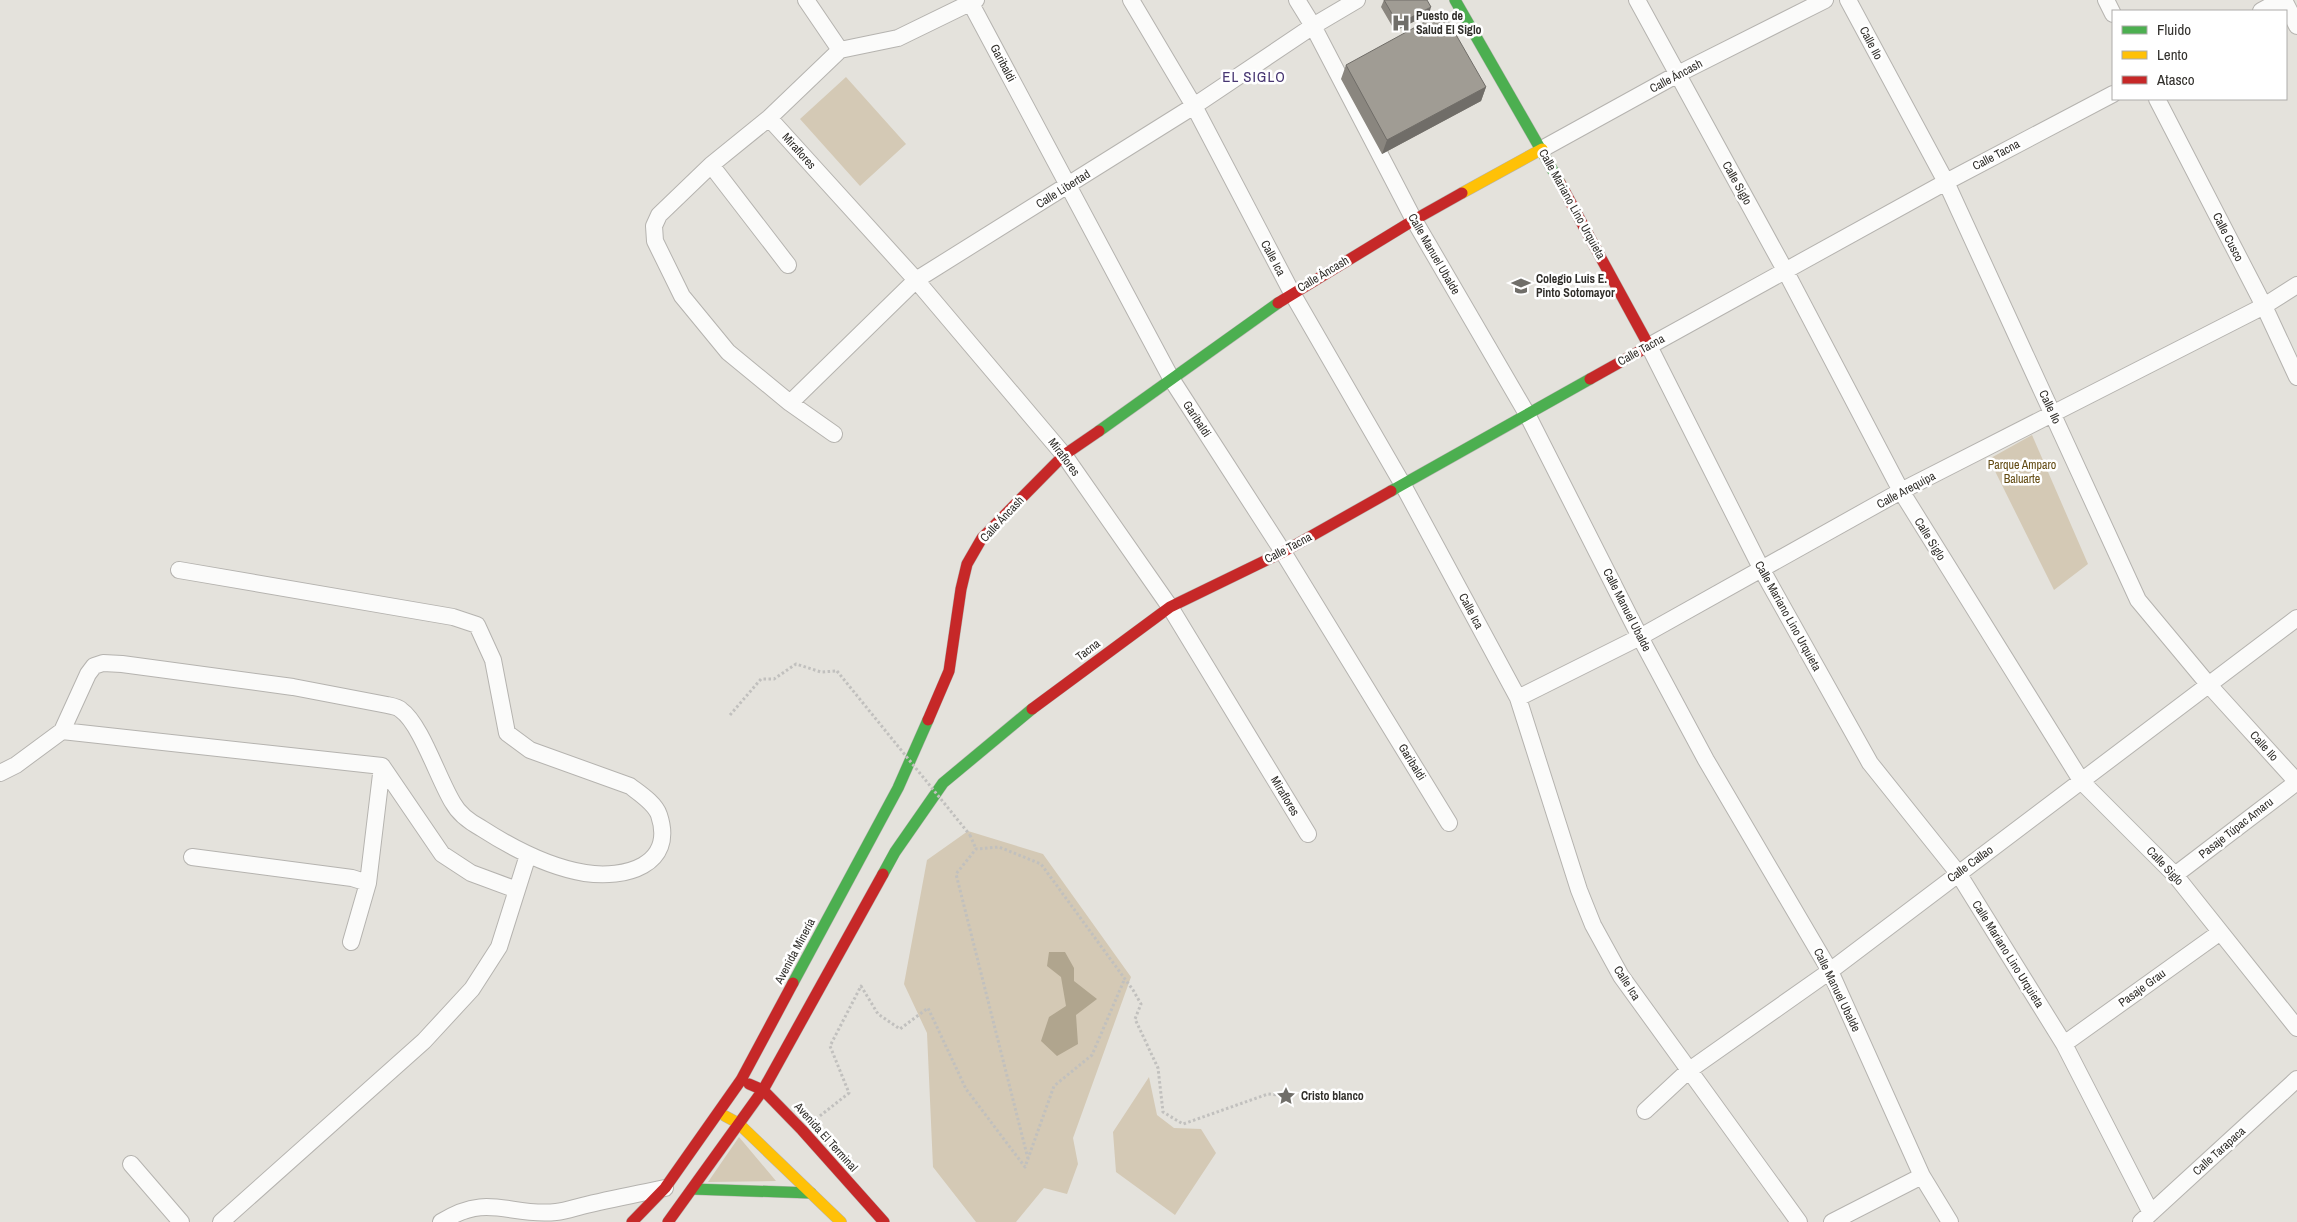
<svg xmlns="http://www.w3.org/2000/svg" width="2297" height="1222" viewBox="0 0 2297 1222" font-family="'Archivo Narrow',sans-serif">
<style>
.green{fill:#d4c9b5}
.water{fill:#b0a58e}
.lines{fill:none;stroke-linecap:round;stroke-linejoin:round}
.street-casing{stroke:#b5b3af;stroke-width:18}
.fast-casing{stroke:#b5b3af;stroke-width:12}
.slow-casing{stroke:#b5b3af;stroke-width:12}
.jam-casing{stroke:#b5b3af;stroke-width:12}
.path{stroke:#c1c0be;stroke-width:3;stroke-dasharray:2.5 2.5;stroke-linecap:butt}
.street{stroke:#fbfbfa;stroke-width:16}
.fast{stroke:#4caf50;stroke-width:11}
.slow{stroke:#ffc107;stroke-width:11}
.jam{stroke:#c62828;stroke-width:11}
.path-bridge{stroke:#c1c0be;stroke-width:3;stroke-dasharray:2.5 2.5;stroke-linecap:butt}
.wall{fill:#8a867f}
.shaded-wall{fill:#706d68}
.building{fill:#a09c94;stroke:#706d68}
.labels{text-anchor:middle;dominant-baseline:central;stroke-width:5;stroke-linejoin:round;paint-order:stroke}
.poi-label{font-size:12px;font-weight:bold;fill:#312f2b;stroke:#fff;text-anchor:start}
.street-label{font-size:12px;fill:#312f2b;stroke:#fff}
.park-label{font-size:12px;fill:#624a11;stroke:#fff}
.quarter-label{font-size:15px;letter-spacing:1px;fill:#473672;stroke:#fff}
</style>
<rect width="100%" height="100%" fill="#e4e2dc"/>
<path class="green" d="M846 77 906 144 860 186 800 119Z
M2032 435 2088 564 2054 590 1989 459Z
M968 831 1043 854 1131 977 1073 1138 1078 1164 1067 1194 1044 1188 1016 1222H976L933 1167 927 1033 904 984 927 860Z
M1149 1077 1157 1115 1174 1128 1201 1129 1216 1153 1175 1215 1116 1172 1113 1132Z
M739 1137 776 1181 708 1182Z"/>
<path class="water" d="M1049 952H1065L1074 968V981L1097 999 1076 1015 1078 1044 1057 1056 1041 1041 1049 1017 1066 1006 1061 977 1047 966Z"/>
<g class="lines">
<g class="street-casing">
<path id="street" d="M806 0 840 50
M969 0 1172 380 1283 552 1449 823
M1131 0 1194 106 1292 293 1403 485 1518 698 1579 890 1593 925 1621 976 1799 1222
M1297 0 1313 26 1414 220 1527 414 1640 637 1706 760 1830 971 1922 1176 1950 1222
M1637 0 1786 272 1901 491 2082 782 2175 875 2297 1028
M1848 0 1946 182 2138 600 2208 684 2297 782
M2106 0 2113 14
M2284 0 2297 26
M2261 11 2281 0
M2113 94 1946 182 1649 346 1762 570 1870 763 1958 873 2064 1044 2151 1213
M2157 99 2264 306 2297 377
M769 118 916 280 1064 455 1170 607 1308 834
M1542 149 1678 74 1825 0
M711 165 788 265
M790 403 916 280 1194 106 1313 26 1357 0
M834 434 790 403 728 352 682 296 655 241 654 226 659 215 711 165 769 118 840 50 898 38 976 0
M1518 698 1640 637 1901 491 2264 306 2297 285
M62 731 382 766 368 883 352 878 192 857
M382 766 442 854 471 873 517 890
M0 773 16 765 62 731 88 674 94 666 103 663 122 664 293 687 387 705C392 706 398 707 401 710 421 724 439 781 453 803 459 814 470 822 481 828 512 848 548 867 585 873 624 879 676 866 659 815 655 803 639 793 630 786L530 750 507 733 493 660 477 625 453 617 179 570
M2175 875 2297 782
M351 942 368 883
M2064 1044 2219 933
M1645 1111 1688 1071 1830 971 2297 618
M131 1164 181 1222
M221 1222 424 1041 472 989 499 947 528 855
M441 1222C489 1192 509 1217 556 1212 565 1211 574 1208 582 1206 610 1199 637 1194 665 1188
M1832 1222 1922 1176
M2141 1222 2297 1079"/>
</g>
<g class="fast-casing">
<path id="fast" d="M1455 0 1560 183
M1099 431 1278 303
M1391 491 1590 379
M883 874 895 852 943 783 1032 709
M793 983 898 788 928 720
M692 1189 811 1193"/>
</g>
<g class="slow-casing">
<path id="slow" d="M1462 193 1542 149
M725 1116 738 1123 841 1222"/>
</g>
<g class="jam-casing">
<path id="jam" d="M1560 183 1649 346 1590 379
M1278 303 1414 220 1462 193
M1032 709 1170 607 1283 552 1391 491
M928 720 949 671 961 589 967 564 982 538 1064 455 1099 431
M749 1084 763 1090 802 1130 884 1222
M632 1222 665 1188 741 1080 793 983
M668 1222 763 1090 883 874"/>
</g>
<path class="path" d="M730 715 761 679H774L796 664 821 672 837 671
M970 835 976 849
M816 1119 849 1093 830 1046 861 986 878 1014 900 1029 928 1008 966 1089 1025 1167 1054 1086 1092 1055 1125 978
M1028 1159 956 874 976 849 999 847 1041 864 1133 990 1141 1004 1135 1019 1158 1068 1163 1112 1183 1124 1268 1094 1286 1096"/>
<use href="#street" class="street"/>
<use href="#fast" class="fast"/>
<use href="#slow" class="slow"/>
<use href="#jam" class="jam"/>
<path class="path-bridge" d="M837 671 970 835"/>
</g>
<path class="wall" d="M1384 0 1429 14 1395 31 1381 7Z
M1346 65 1486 87 1481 101 1382 154 1341 79Z"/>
<path class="shaded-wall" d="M1431 7 1429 14 1395 31 1398 24Z
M1486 87 1481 101 1382 154 1387 140Z"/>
<path class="building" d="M1384 0H1427L1431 7 1398 24Z
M1443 12 1486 87 1387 140 1346 65Z"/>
<defs>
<g id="hospital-bare" transform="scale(1.5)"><path d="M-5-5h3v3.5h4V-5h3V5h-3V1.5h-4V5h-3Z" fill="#706e69" stroke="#fff" stroke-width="2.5" paint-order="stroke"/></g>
<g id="school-bare" transform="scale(1.5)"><path d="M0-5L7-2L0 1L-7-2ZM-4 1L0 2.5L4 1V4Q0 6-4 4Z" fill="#706e69" stroke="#fff" stroke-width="2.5" paint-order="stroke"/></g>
<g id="sight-bare" transform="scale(1.5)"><path d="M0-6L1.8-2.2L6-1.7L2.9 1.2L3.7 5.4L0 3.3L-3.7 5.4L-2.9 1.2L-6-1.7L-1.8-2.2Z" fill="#706e69" stroke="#fff" stroke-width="2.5" paint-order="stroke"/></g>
</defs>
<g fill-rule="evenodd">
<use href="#hospital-bare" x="1401" y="23"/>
<use href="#school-bare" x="1521" y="286"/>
<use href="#sight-bare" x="1286" y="1096"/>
</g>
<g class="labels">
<g class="poi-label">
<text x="1416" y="16">Puesto de<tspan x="1416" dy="14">Salud El Siglo</tspan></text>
<text x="1536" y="279">Colegio Luis E.<tspan x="1536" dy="14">Pinto Sotomayor</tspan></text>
<text x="1301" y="1096">Cristo blanco</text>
</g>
<g class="street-label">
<text transform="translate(1871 43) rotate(62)">Calle Ilo</text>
<text transform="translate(1003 63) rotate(62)">Garibaldi</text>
<text transform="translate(1676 76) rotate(-28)">Calle Áncash</text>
<text transform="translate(799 151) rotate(48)">Miraflores</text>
<text transform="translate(1996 155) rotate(-28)">Calle Tacna</text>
<text transform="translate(1737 183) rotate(61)">Calle Siglo</text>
<text transform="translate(1063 189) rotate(-32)">Calle Libertad</text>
<text transform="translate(1572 204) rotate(61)">Calle Mariano Lino Urquieta</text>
<text transform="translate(2228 237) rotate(63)">Calle Cusco</text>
<text transform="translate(1434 254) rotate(60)">Calle Manuel Ubalde</text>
<text transform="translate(1273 258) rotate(62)">Calle Ica</text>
<text transform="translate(1323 274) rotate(-31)">Calle Áncash</text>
<text transform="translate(1641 350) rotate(-29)">Calle Tacna</text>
<text transform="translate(2050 407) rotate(65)">Calle Ilo</text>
<text transform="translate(1197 419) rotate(57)">Garibaldi</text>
<text transform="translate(1064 457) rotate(53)">Miraflores</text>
<text transform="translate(1906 490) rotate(-28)">Calle Arequipa</text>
<text transform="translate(1002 519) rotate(-47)">Calle Áncash</text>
<text transform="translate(1930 539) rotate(58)">Calle Siglo</text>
<text transform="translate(1288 548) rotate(-28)">Calle Tacna</text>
<text transform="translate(1627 610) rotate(63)">Calle Manuel Ubalde</text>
<text transform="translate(1471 611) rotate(62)">Calle Ica</text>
<text transform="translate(1788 616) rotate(61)">Calle Mariano Lino Urquieta</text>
<text transform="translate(1088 650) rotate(-37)">Tacna</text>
<text transform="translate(2264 746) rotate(48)">Calle Ilo</text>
<text transform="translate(1412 762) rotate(58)">Garibaldi</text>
<text transform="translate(1285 796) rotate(59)">Miraflores</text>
<text transform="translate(2236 828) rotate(-38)">Pasaje Túpac Amaru</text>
<text transform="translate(1970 864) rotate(-36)">Calle Callao</text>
<text transform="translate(2165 866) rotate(47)">Calle Siglo</text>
<text transform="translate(795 951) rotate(-62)">Avenida Minería</text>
<text transform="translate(2008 954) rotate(58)">Calle Mariano Lino Urquieta</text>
<text transform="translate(1627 983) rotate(57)">Calle Ica</text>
<text transform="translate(2142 988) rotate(-36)">Pasaje Grau</text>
<text transform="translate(1837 990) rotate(64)">Calle Manuel Ubalde</text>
<text transform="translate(826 1137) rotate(48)">Avenida El Terminal</text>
<text transform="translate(2219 1151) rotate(-42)">Calle Tarapaca</text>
</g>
<g class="park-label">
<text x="2022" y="465">Parque Amparo<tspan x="2022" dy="14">Baluarte</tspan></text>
</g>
<g class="quarter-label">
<text x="1254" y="76">EL SIGLO</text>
</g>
</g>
<rect x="2112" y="10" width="175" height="90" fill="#ffffff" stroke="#adacaa"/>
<rect x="2122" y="26" width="25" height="8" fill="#4caf50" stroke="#adacaa"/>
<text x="2157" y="35" font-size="15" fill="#312f2b">Fluido</text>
<rect x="2122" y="51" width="25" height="8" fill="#ffc107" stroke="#adacaa"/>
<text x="2157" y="60" font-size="15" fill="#312f2b">Lento</text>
<rect x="2122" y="76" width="25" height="8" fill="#c62828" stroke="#adacaa"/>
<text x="2157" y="85" font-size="15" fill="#312f2b">Atasco</text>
</svg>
